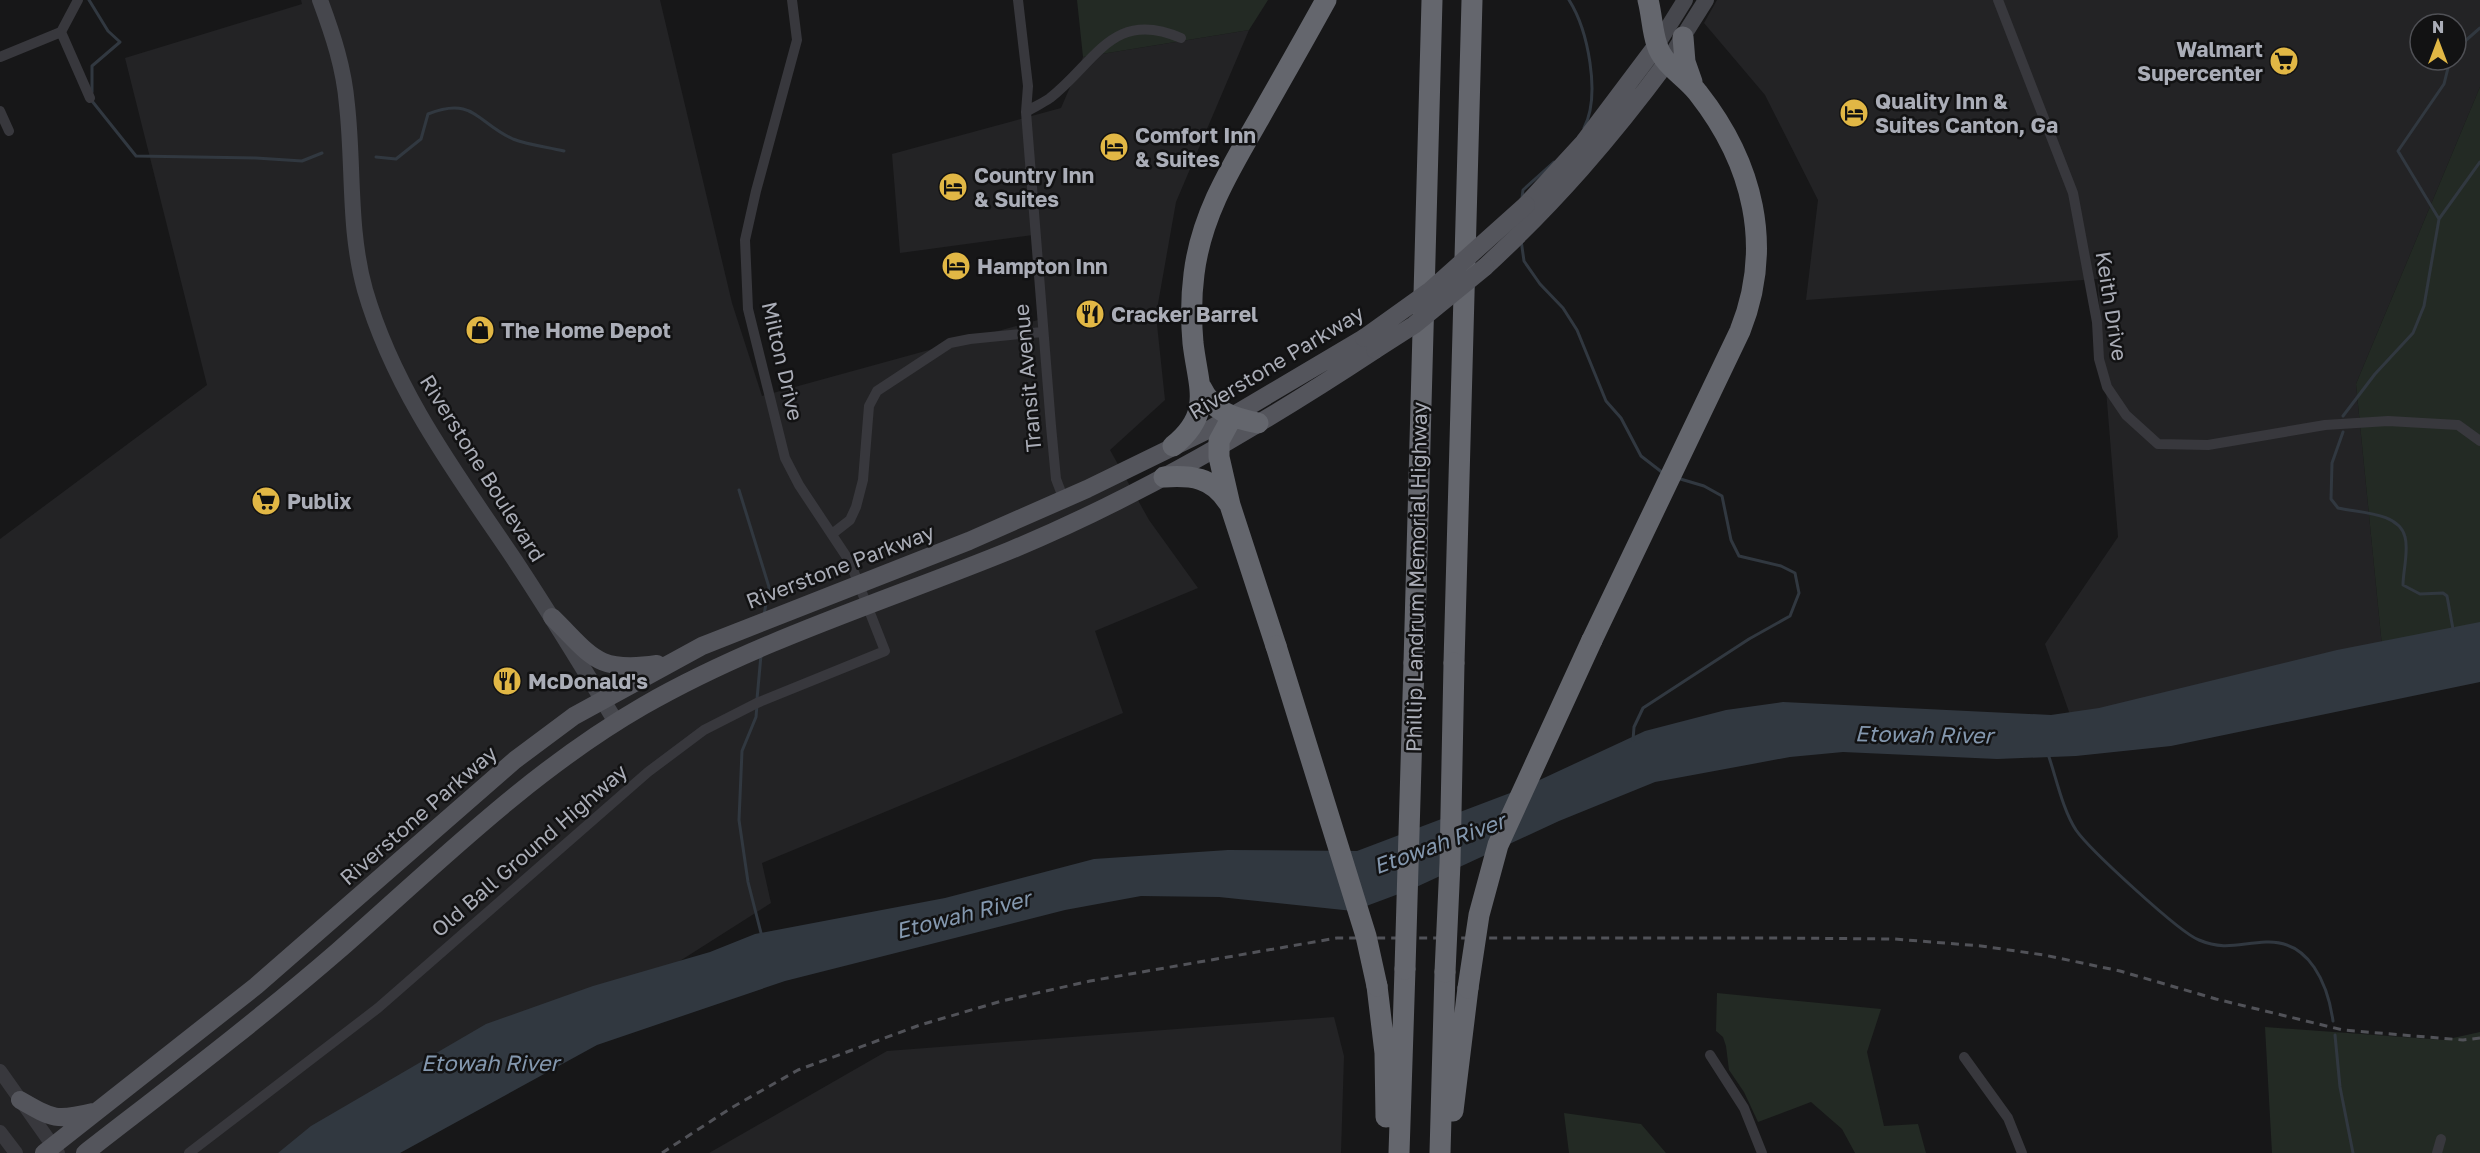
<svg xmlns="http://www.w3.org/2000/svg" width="2480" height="1153" viewBox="0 0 2480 1153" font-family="'Golos Text',sans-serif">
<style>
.built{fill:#232325;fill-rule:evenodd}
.green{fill:#232a24}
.water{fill:#313840}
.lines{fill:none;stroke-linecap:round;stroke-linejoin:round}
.stream{stroke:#313840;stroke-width:3}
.minor{stroke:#38383d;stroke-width:10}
.tertiary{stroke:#38383d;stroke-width:14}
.secondary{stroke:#46474d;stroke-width:16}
.primary{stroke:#54555c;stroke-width:18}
.motorway{stroke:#64666d;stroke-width:21}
.rail{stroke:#515258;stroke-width:3;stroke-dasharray:8 6;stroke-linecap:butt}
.primary-bridge{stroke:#54555c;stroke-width:18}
.motorway-bridge{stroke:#64666d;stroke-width:21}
.labels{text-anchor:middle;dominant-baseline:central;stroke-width:5;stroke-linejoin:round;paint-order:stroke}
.poi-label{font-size:21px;font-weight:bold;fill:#aaadb7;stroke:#121213;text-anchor:start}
.street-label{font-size:21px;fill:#aaadb7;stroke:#121213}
.water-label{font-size:22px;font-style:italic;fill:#8498af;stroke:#121213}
</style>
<rect width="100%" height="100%" fill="#171718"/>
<path class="built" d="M301 0H660L732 303 762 396 1038 320 1033 235 900 253 892 154 1061 108 1083 57 1249 30 1176 202 1156 315 1165 400 1110 450 1149 520 1198 588 1095 631 1123 713 762 863 771 903 565 1034 353 1153H0V539L207 385 125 58 302 4Z
M1717 0H2480V87L2356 384 2383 656 2073 723 2045 644 2118 537 2097 279 1806 300 1818 200 1765 95 1704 23ZM2420 24H2456V60H2420Z
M1334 1017 1344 1056 1341 1153H709L887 1051Z"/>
<path class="green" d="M1077 0H1268L1249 30 1083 57Z
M2480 87V640L2383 656 2356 384Z
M1717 993 1881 1009 1867 1052 1884 1126 1918 1124 1926 1153H1855L1842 1129 1811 1102 1758 1122 1744 1092 1729 1070 1726 1046 1723 1037 1716 1031Z
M2265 1027 2444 1040 2480 1032V1153H2272Z
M1564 1113 1641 1124 1666 1153H1569Z"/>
<path class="water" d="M2480 622V682L2171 746 2076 756 1997 759 1843 752 1790 757 1655 782 1559 821 1412 889 1353 911 1219 897 1141 896 1065 910 785 981 597 1045 400 1153H278L311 1126 486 1024 593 986 710 952 755 934 945 898 1094 859 1228 850 1357 851 1518 790 1645 731 1726 710 1783 702 2051 715 2099 708 2337 650Z"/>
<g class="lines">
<path class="stream" d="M89 0 108 31 120 42 92 66V92
M1569 0C1588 30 1601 95 1584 128
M2456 49 2480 28
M92 101 136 156 256 158 302 161 322 153
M376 157 396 159 421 139 428 114C474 96 477 123 513 139 528 145 548 147 564 151
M1522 198 1523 190 1554 162
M2439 219 2398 151 2444 84 2450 60
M1521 240 1524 261 1540 284 1563 308 1577 330 1606 401 1621 418 1641 456 1663 473
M2343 416 2375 374 2413 333 2424 306 2439 219 2480 162
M2343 432 2332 463 2331 499 2338 508C2359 513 2399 512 2405 537 2409 550 2403 571 2403 585L2420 594 2443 593 2447 596 2453 629
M739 490 769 587 764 615
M757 699 761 655
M757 705 756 717 742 751 739 820 748 882 761 933
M1633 740 1634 727 1643 708 1749 639 1790 616 1799 593 1795 573 1781 566 1739 556 1731 540 1722 496 1704 486 1677 478
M2049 757C2057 781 2063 810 2076 830 2089 849 2180 933 2199 940 2225 951 2240 943 2266 942 2310 940 2328 985 2333 1021
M2335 1035 2340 1087 2353 1153"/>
<path class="minor" d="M1018 0 1028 86 1026 112 1051 426 1056 479 1064 500
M1998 0 2073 193 2097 322 2099 359 2107 387 2126 415 2158 444 2208 445 2325 425 2388 421 2458 425 2480 441
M61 32 90 98
M0 57 61 32 78 0
M0 111 9 131
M1026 112C1034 107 1043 103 1050 98 1096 62 1113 8 1181 38
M832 534 850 520 856 507 863 480 869 406 877 391 950 343 970 339 1042 332
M1710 1055 1744 1108 1762 1153
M1964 1057 2008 1118 2022 1153
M189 1153 378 1008 648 772 704 730 757 703 885 651 850 562 799 485 785 458 748 309 745 240 756 191 797 40 792 0
M2437 1153 2441 1139"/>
<path class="tertiary" d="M0 1071 58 1153
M0 1132 16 1153"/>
<path class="secondary" d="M320 0C333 35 344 68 347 105 354 168 348 229 365 290 394 390 455 472 512 556 548 610 582 666 616 722
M1657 45 1685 0
M1667 62 1706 0"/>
<path class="primary" d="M1526 205 1584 142 1657 45
M1485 267C1555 202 1610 139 1667 62
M552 617C592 656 596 673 657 664
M20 1100C53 1119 56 1121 93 1112
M44 1153 256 986 515 760 574 716 702 646 969 541 1087 489 1212 428 1364 338
M85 1153C170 1087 256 1022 338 951 435 866 530 771 643 706 758 640 889 600 1011 550 1139 497 1260 426 1375 350"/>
<path class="motorway" d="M1683 37 1685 62 1692 82
M1201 387C1213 412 1233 418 1258 423
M1232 417 1219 441V457L1230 505 1276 646
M1173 446C1214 413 1198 387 1193 343 1191 320 1191 297 1194 274 1201 216 1230 169 1259 119 1281 80 1304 40 1326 0
M1164 477C1191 475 1212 477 1228 502
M1592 640 1740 331C1774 246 1753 163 1698 93 1686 77 1663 65 1657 45 1652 31 1652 15 1648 0
M1414 663 1432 0
M1454 663 1472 0
M1377 986 1385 1053 1386 1117
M1453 1111 1468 988
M1399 1153 1405 969
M1440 1153 1445 972"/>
<path class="rail" d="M662 1153 731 1108 798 1070 920 1025 1002 1001 1090 981 1337 938H1780L1894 939 1981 946 2044 955 2120 971 2216 999 2343 1030 2463 1040 2480 1038"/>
<path class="primary-bridge" d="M1364 338 1431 290 1526 205
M1375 350 1414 325 1485 267"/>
<path class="motorway-bridge" d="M1276 646 1366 936 1377 986
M1405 969 1414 663
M1445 972 1450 863 1454 663
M1468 988 1479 915 1498 845 1592 640"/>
</g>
<defs>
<g id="supermarket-disc" transform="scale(1.5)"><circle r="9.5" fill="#e1b745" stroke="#121213"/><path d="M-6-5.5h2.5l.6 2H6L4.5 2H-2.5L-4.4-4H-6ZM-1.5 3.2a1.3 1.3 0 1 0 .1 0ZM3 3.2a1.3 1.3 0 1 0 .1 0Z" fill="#111"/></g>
<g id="hotel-disc" transform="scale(1.5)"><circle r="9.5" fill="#e1b745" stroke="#121213"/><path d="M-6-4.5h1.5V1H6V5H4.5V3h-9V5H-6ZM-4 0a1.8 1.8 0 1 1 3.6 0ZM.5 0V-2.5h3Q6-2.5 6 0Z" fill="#111"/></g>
<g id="restaurant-disc" transform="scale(1.5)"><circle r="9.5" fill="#e1b745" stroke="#121213"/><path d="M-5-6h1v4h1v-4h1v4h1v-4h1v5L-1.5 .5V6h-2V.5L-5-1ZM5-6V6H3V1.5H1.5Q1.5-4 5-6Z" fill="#111"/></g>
<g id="shop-disc" transform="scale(1.5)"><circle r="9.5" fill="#e1b745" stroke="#121213"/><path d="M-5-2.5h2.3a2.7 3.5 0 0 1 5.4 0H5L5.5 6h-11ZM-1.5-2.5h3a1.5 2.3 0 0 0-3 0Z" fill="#111"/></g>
</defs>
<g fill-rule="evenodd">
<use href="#supermarket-disc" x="2284" y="61"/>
<use href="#hotel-disc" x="1854" y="113"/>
<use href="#hotel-disc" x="1114" y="147"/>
<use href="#hotel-disc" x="953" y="187"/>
<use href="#hotel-disc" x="956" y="266"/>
<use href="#restaurant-disc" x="1090" y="314"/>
<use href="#shop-disc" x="480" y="330"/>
<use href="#supermarket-disc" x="266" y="501"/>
<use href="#restaurant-disc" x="507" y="681"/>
</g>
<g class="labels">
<g class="poi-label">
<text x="2263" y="49" text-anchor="end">Walmart<tspan x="2263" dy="24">Supercenter</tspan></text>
<text x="1875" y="101">Quality Inn &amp;<tspan x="1875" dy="24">Suites Canton, Ga</tspan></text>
<text x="1135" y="135">Comfort Inn<tspan x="1135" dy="24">&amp; Suites</tspan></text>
<text x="974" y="175">Country Inn<tspan x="974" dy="24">&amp; Suites</tspan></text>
<text x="977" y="266">Hampton Inn</text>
<text x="1111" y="314">Cracker Barrel</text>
<text x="501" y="330">The Home Depot</text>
<text x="287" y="501">Publix</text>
<text x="528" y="681">McDonald's</text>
</g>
<g class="street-label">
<text transform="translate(2112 306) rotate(81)">Keith Drive</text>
<text transform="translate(783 361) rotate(77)">Milton Drive</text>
<text transform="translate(1276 362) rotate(-31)">Riverstone Parkway</text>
<text transform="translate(1027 378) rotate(-95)">Transit Avenue</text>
<text transform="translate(483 468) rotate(58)">Riverstone Boulevard</text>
<text transform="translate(840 566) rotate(-21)">Riverstone Parkway</text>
<text transform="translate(1416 577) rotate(-89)">Phillip Landrum Memorial Highway</text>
<text transform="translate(418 815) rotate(-41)">Riverstone Parkway</text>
<text transform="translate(529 850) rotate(-41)">Old Ball Ground Highway</text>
</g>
<g class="water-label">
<text transform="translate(1924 734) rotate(1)">Etowah River</text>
<text transform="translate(1439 843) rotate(-20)">Etowah River</text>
<text transform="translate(963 914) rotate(-14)">Etowah River</text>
<text x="490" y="1062">Etowah River</text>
</g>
</g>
<g transform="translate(2438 42)"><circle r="28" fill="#121213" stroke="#4f5055" stroke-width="1.5"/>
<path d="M0-4.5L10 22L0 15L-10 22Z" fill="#e1b745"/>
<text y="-9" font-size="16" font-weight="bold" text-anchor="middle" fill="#aaadb7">N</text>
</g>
</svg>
